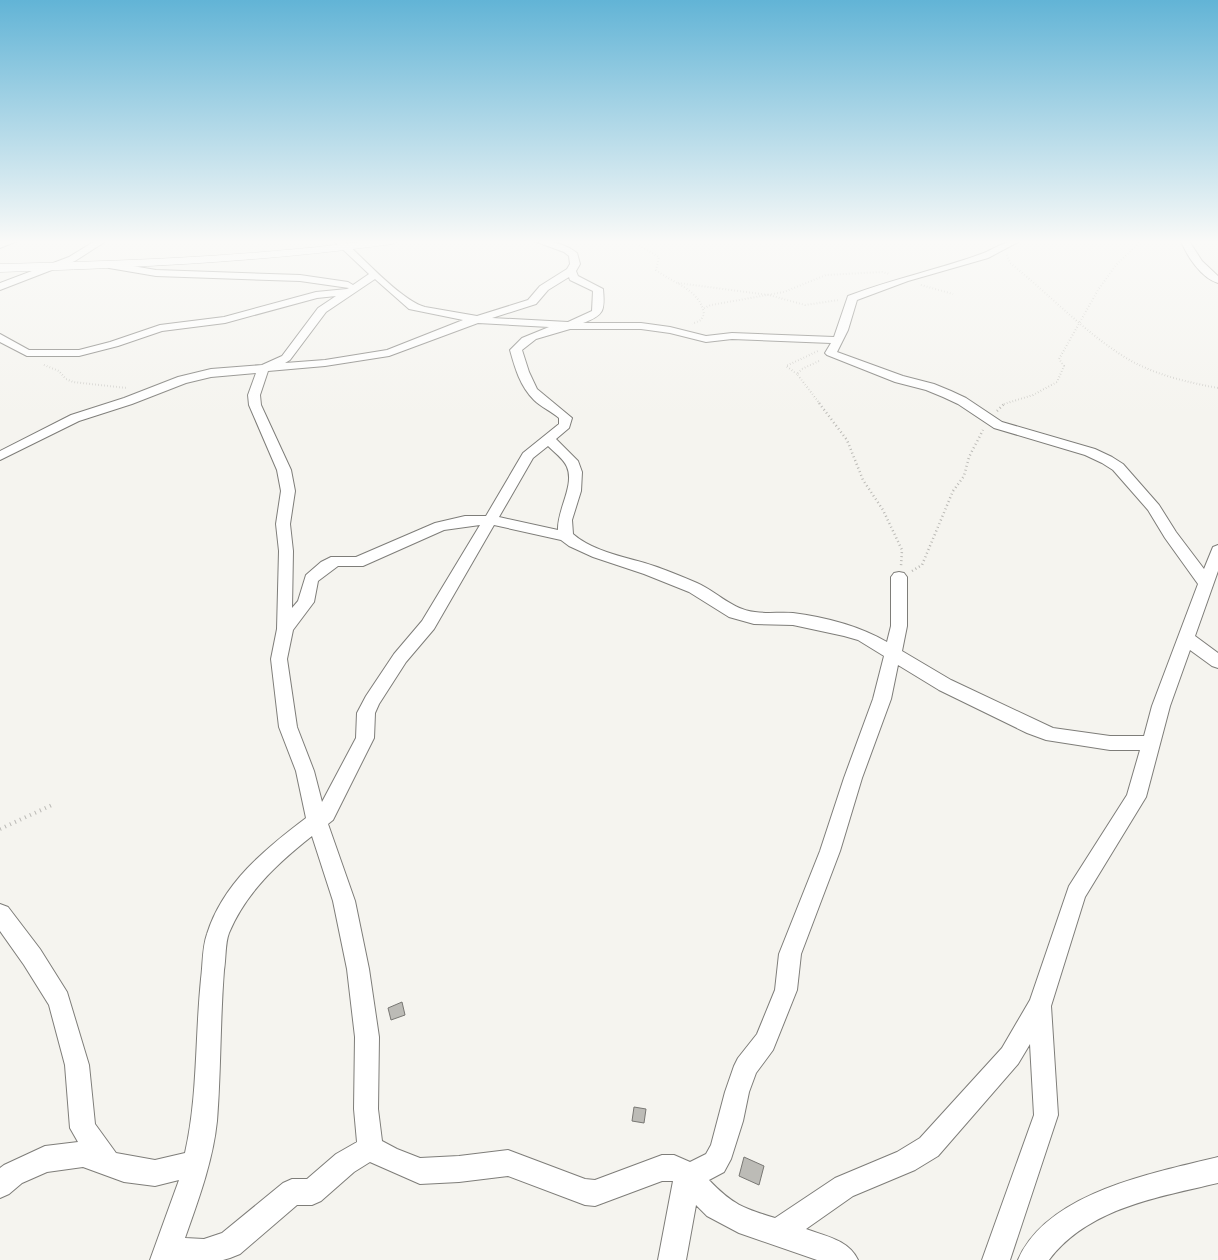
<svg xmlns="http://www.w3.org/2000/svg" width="1218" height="1260" viewBox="0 0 1218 1260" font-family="'Roboto Condensed',sans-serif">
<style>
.building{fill:#bcbbb6;stroke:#787773}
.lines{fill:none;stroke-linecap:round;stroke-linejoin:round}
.minor-casing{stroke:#7e7d79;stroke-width:2}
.tertiary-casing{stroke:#7e7d79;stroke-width:1}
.path-far2{stroke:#bab9b5;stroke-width:2;stroke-dasharray:0.5 2.5;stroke-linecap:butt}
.path-far1{stroke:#bab9b5;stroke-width:2.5;stroke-dasharray:1 3;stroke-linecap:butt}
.path{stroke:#bab9b5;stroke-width:4;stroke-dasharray:1 4.5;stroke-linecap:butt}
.minor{fill:#fff;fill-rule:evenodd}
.tertiary{fill:#fff;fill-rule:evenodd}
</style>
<rect width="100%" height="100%" fill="#f5f4ef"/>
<path class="building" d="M402 1002 405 1015 391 1020 388 1008Z
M634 1107 646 1109 644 1123 632 1121Z
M744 1157 764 1166 759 1185 739 1176Z"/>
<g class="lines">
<g class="minor-casing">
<path id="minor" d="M4 241H17L0 248V242Z
M95 241H106L75 261 0 290V283L69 257Z
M334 241H344C363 258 402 301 425 307L477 316 528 300 540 286 567 269 570 264 569 256 564 252 534 241C549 240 565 244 577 253L580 264 576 271 578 276 603 289C605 311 604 315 583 323H641L670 327 706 336 732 333 834 337 848 296C892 279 937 270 981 254 995 249 1004 240 1020 241L988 258 908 281 857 300 848 330 837 352 903 376 934 384 951 391 966 398 1002 422 1095 449 1112 457 1123 464 1159 505 1176 532 1204 569 1213 547 1218 545V571L1195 636 1218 653V668L1212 666 1190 650 1170 706 1146 797 1085 897 1051 1006 1058 1115 1010 1260H982L1034 1115 1030 1044 1018 1064 938 1156 915 1170 853 1196 806 1229C825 1236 849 1240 858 1260H817L739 1233 707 1216 696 1205 686 1260H658L673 1181H662L595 1206 585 1205 508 1176 459 1182 420 1184 370 1162 354 1172 321 1201 312 1205H297L240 1254 230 1258 223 1260H150L179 1180 155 1186 124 1182 83 1167 47 1172 22 1183 9 1194 0 1198V1168L4 1165 45 1146 78 1142 70 1128 65 1065 49 1005 24 965 0 931V904L8 907 40 949 67 992 89 1065 95 1124 116 1153 155 1160 185 1153C198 1096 195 1037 201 979 203 965 202 948 207 934 223 883 265 849 306 818L296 771 279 727 271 659 277 629 279 551 276 524 281 491 277 470 249 405 248 395 256 373 211 377 186 383 132 404 79 421 0 460V451L71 415 124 398 178 377 211 369 262 365 282 356 318 308 336 296 317 298 225 323 162 331 118 346 79 356H27L0 342V334L29 350H79L110 342 160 325 224 317 316 292 347 289 349 288 300 281 156 276 109 268 104 265 109 262 156 270 300 275 348 282 353 285 369 274ZM569 277 570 280 593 291 592 311 568 322 492 318 536 304 548 290ZM375 279 409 309 463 320 387 350 325 360 285 363 290 360 326 312ZM478 323 549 327 522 338 510 350C515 368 520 386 534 400 541 407 551 411 559 418V424L523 453 486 516H465L435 523 356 557H331L321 562 306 575 298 601 292 608 293 551 290 524 295 491 291 470 261 405 260 395 268 371 325 366 389 356ZM570 329H641L670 333 706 342 732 339 831 343 825 353 827 355 895 382 926 390 943 397 958 404 994 428 1085 455 1102 463 1113 470 1148 510 1165 538 1198 584 1152 706 1144 736H1110L1053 728 951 680 902 651 907 626V577L904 573 899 572 894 573 891 577V626L887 642C859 626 825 617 793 613 780 612 767 614 755 612 733 610 717 592 697 583 683 577 669 571 654 566 628 557 595 553 573 534L572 520 581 491 582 472 578 461 556 439 569 428 572 418 537 389 529 372 522 350 536 339ZM548 446C554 452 564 459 567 467 575 485 557 510 558 530L499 517 533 458ZM480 525 422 621 394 654 366 696 357 713 356 738 322 802 314 771 297 727 287 659 293 630 314 602 318 581 338 566H363L444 530ZM494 525 561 540 569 546 593 557 644 574 689 592 729 617 754 624 793 625 844 636 858 640 884 656 873 699 844 778 820 851 779 954 775 990 757 1034 738 1058 734 1066 725 1092 711 1145 706 1154 690 1162 674 1155H662L595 1180 585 1179 508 1150 459 1156 420 1158 397 1149 382 1141 378 1109 379 1037 369 969 355 901 328 824 333 820 374 738 375 713 379 704 406 662 434 629ZM898 665 939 690 1027 733 1046 740 1110 750H1140L1127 795 1069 886 1030 1000 1002 1048 920 1138 897 1152 835 1178 775 1218C743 1208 733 1205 709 1180L724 1172 731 1159 743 1121 749 1092 756 1073 773 1050 797 990 801 954 840 851 862 778 891 699ZM312 836 333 901 347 969 355 1037 354 1109 357 1142 336 1154 307 1179H292L283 1183 222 1233 204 1239 185 1238C198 1201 213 1161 217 1121 221 1071 220 1020 224 970 226 958 225 943 229 933 246 892 278 863 312 836Z
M1181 241H1189L1202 261 1218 276V283C1201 278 1187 256 1181 241Z
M1218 1157V1183C1159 1197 1088 1208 1049 1260H1018C1047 1192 1154 1173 1218 1157Z"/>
</g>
<g class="tertiary-casing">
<path id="tertiary" d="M368 241H398L392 244C262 262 131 268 0 272V264C123 261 246 257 368 241Z"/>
</g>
<path class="path-far2" d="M638 241 637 244 659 257 656 270C674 284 700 289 704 314L701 320 692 324
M1007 255 1010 263C1048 293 1082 330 1123 356 1151 374 1186 382 1218 388
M678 283 769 295 805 305 839 300
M921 285 953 294
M704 308 711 305 784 292 826 275 882 272 890 274
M44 365 59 371 66 379 73 382 127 388
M797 374 786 366 818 351
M820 404 797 374 802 369 821 360
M1004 404 1033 395 1057 382 1064 366 1059 359 1098 290 1116 265 1141 241"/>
<path class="path-far1" d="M819 403 847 440 863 480 883 510 902 550 901 566
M997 411 1005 403
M912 571 922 565 953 491 964 476 969 457 983 430"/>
<path class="path" d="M0 829 52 805"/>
<use href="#minor" class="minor"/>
<use href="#tertiary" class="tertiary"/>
</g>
<linearGradient id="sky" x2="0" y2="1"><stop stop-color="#62b4d6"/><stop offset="0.58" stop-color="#fafaf8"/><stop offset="1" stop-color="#fafaf8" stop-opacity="0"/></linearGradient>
<rect width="1218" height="417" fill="url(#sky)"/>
</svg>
